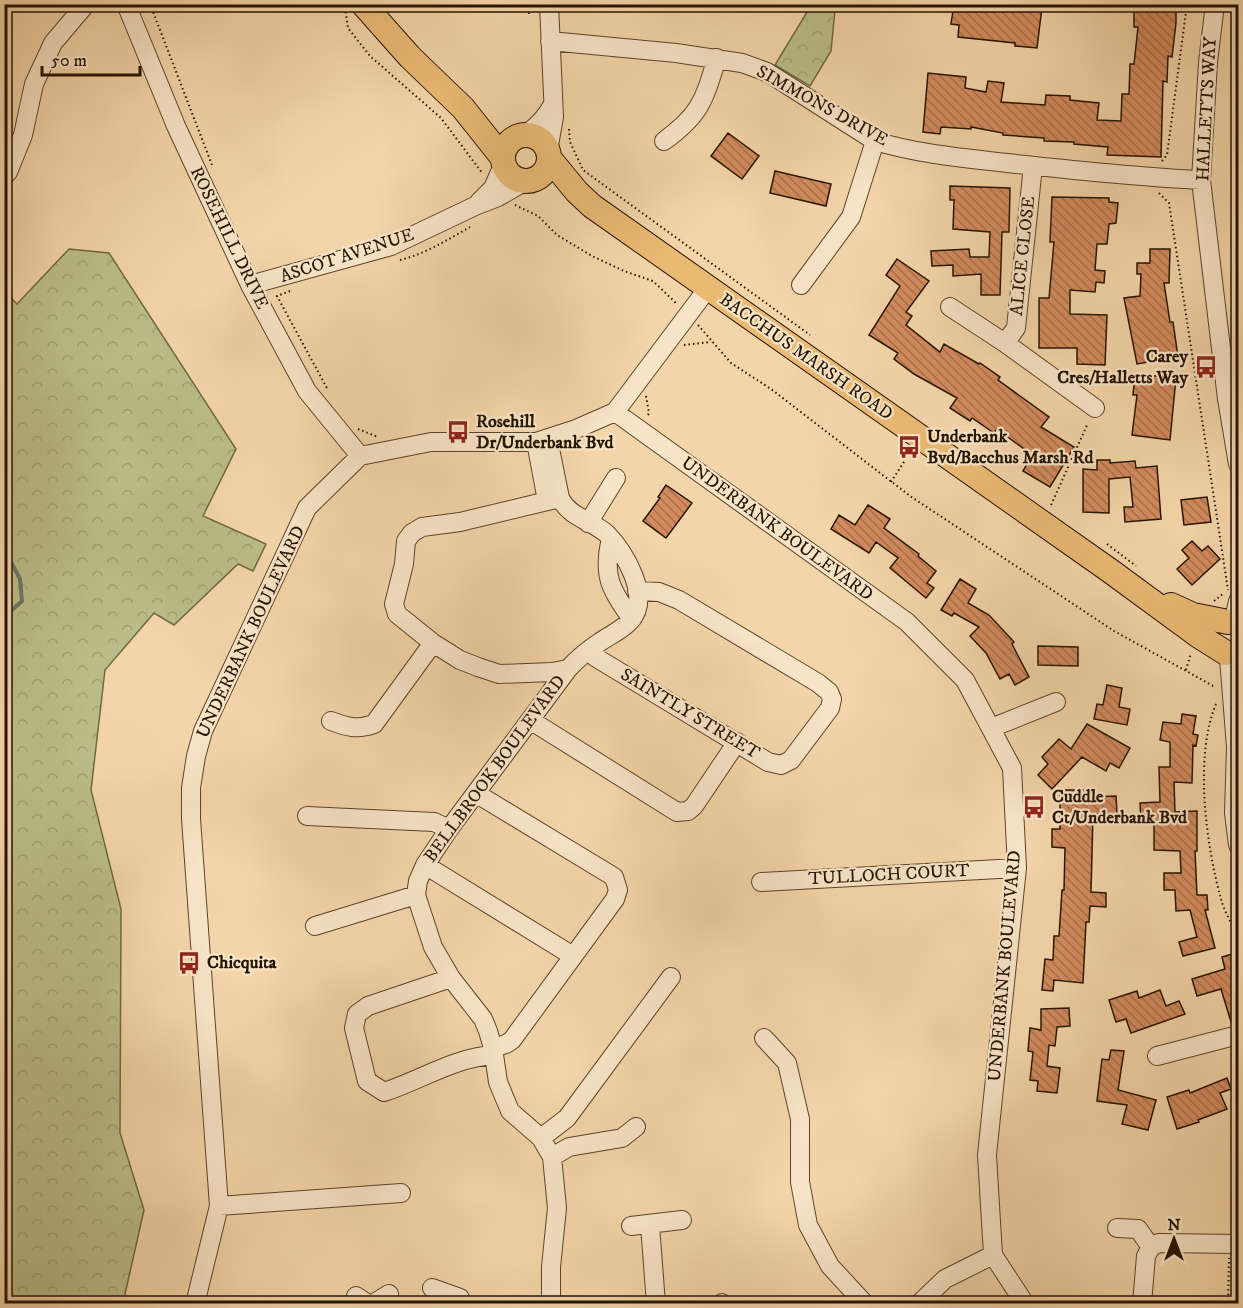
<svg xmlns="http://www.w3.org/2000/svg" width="1243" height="1308" viewBox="0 0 1243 1308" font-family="'IM FELL DW Pica',serif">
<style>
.park{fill:url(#park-crowns);stroke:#706844;stroke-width:1.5}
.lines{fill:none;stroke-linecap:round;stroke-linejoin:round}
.stream{stroke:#6d766a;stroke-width:4}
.building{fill:url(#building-back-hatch);stroke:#251400;stroke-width:1.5}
.minor-casing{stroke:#59442a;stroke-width:20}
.major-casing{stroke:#251400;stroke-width:26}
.path{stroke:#251400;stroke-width:2;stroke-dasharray:1.5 3;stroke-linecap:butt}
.minor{stroke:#f8e4c7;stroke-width:18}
.major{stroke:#eaba74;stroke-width:24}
.labels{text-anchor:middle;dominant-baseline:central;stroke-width:4.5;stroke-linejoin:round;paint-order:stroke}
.street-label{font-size:18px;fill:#251400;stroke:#f8e4c7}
.poi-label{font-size:18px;font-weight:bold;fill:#251400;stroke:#f8e4c7;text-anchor:start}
</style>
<defs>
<pattern id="park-crowns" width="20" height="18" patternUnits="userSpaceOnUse" patternTransform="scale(1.5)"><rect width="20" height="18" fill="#bbbd88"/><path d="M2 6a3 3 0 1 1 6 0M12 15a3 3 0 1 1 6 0" fill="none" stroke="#a1a274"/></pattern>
<pattern id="building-back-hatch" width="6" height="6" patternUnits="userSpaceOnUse" patternTransform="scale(1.5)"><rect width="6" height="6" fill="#d38b5e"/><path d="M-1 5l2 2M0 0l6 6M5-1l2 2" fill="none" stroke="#ab704b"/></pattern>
</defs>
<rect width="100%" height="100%" fill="#f4d5a9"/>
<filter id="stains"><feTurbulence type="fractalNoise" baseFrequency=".00333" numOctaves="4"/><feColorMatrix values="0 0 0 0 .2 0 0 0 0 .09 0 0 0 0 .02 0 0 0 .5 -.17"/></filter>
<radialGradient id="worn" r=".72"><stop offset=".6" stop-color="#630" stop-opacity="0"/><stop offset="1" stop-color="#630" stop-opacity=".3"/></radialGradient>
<path class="park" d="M810 7 835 10 831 51 810 86 775 65Z
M69 249 109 253 236 449 203 516 266 544 253 571 238 564 174 625 154 613 105 670 91 790 121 909 120 1133 144 1210 123 1303H5V292L17 304Z"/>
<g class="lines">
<path class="stream" d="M4 549 20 579 22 601 4 617"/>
</g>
<path class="building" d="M954 4H1019L1042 7 1037 48 1015 46V43L958 37 959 25 951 24Z
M1163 4H1176V23L1172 57 1168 56 1167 82 1163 81 1161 157 1107 155 1108 147 1074 144V142L1044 141V138L1003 135V133L971 127V129L941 127 940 134 923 132 928 73 966 77 965 88 986 92 988 81 1004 83 1001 102 1045 105 1046 95 1070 96V100L1099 103 1097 120 1121 121 1122 94H1129L1130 64H1134L1138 27H1134V10H1163Z
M728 133 759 156 742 179 711 156Z
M775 171 831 184 826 206 770 193Z
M950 186 1010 188 1009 232H1002L1000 295H981V274L953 276V265L932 266 931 251 969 249 970 257H989L990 232 953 229 954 200H950Z
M1052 197 1109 198V202L1118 203 1116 223 1109 224 1107 244H1097L1095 270 1105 271 1104 283 1096 282 1095 292 1070 290V314L1107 315 1105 365 1077 364V348H1039V298H1049L1054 242H1050Z
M1150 249H1170L1169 283H1164L1170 322H1173L1178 357 1137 364 1124 298 1140 296 1141 274H1137V263H1150Z
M897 259 929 281 906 312 912 316 906 325 940 352 944 344 979 364 980 363 1000 377 998 380 1049 417 1041 427 1074 447 1050 487 1023 471 1032 455 997 429 994 433 972 418 970 421 950 408 957 398 914 374 894 359 898 353 869 335 900 286 886 275Z
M1135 374 1176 378 1170 440 1132 435 1137 395H1133Z
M1097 460H1110V463L1135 461 1136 468 1157 466 1161 519 1125 522 1124 507H1133L1130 477 1109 479V513L1083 512V469L1097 470Z
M666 485 692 503 666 538 643 521 660 498 658 497Z
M1207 497 1211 522 1184 525 1181 500Z
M868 505 890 519 884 528 919 554 918 556 936 571 927 583 934 588 926 598 890 568 898 558 876 542 869 553 831 529 839 515 855 525Z
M1192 541 1202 551 1208 546 1220 559 1192 585 1177 569 1189 558 1182 550Z
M960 579 976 589 968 603 989 615 1014 642 1012 644 1029 677 1015 685 1009 674 1000 679 986 653 970 636 979 627 954 613 952 616 941 610Z
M1038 646 1078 647V666L1038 665Z
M1107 685 1122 688 1119 707 1130 709 1127 725 1094 719 1097 704 1103 705Z
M1182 714 1196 716 1193 734 1198 735 1196 746 1193 745 1192 783 1174 782 1175 812 1197 811V851H1195L1197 895H1207L1208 910H1205L1215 948 1183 956 1179 942 1197 937 1190 910 1176 911 1175 890H1164V873H1181L1180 851 1154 850V822H1141L1140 803 1160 802 1159 767H1170V742L1160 740 1163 722 1181 724Z
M1087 724 1130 748 1119 768 1110 763 1106 771 1082 757 1052 789 1038 775 1048 764 1042 757 1059 739 1071 749Z
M1060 790H1086V797L1116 796 1117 814H1093L1091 892 1106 893V907L1090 906 1089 922H1086L1083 983 1054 980 1053 991 1042 990 1045 959 1053 960 1054 936H1059L1062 890H1064L1065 848 1052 847V829H1060Z
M1236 953 1239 960V1024L1232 1025 1221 989 1197 996 1192 979 1225 969 1222 957Z
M1160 990 1166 1006 1179 1001 1185 1014 1131 1033 1126 1019 1116 1022 1109 1000 1137 991 1139 998Z
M1069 1008 1070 1026 1057 1027 1055 1046 1049 1045 1047 1066 1060 1068 1057 1093 1037 1091 1038 1081 1030 1080 1033 1052 1028 1051 1030 1028 1041 1030V1009Z
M1111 1050 1124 1051 1118 1090 1156 1100 1148 1130 1122 1124 1127 1105 1097 1101 1102 1059 1109 1060Z
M1227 1078 1231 1089 1220 1093 1227 1109 1198 1120 1199 1122 1177 1129 1167 1097 1189 1090 1190 1093Z"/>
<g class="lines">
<g class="minor-casing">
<path id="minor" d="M126 4 176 126 250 285 307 391 360 456
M1215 4 1208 62 1201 180 1227 399 1238 464
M1236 4 1238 5
M550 41 676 53 742 63 767 72 875 141C918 154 963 158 1007 163 1072 170 1136 177 1201 180
M525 135C537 126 546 118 553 104
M664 141C701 114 704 100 717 58
M548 151 554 117 549 4
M4 176 8 172 23 135 34 84 53 43 86 4
M479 202 493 188 503 165
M250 285 391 246 475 206 498 197 526 181
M801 285 851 217 875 141
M950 307 1005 343 1095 408
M1005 343 1016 328 1033 166
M615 412 907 622 965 680 1012 768 1017 868 987 1155 993 1255 945 1279 919 1304
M548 439 560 498C570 518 591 520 607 534 625 552 652 598 630 621 622 630 610 635 600 642 588 650 578 658 568 669L449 829 425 865 418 881 416 895 433 947 451 978 483 1019 488 1031 493 1048 498 1082 510 1111 541 1138 552 1157 557 1208 551 1267V1304
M536 442 547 501
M560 498 460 522 422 527 412 533 406 541 404 564 394 604 397 614 433 643 460 660 478 667 499 674 552 672 568 669
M588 523 616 478
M611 539C602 575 611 591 632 619
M1234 620 1238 601
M589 650 595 657 768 762 781 765 791 760 830 708 832 699 829 692 818 683 679 600 659 592 637 591
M1229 658 1236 747 1234 813 1238 845
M530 720 677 812 688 811 694 806 737 742
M331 721C347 727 357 730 374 724L433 643
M991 728 1056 702
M477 794 614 877 618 890 615 899 512 1040 506 1044 493 1048
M307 816 434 822 449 829
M425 865 573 956
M761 882 1017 868
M315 926 416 895
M451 978 368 1006 357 1014 354 1028 367 1081 384 1092C421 1080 453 1058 493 1055
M764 1038 787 1063 800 1119V1182L808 1225 830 1266 865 1304
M1157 1056 1238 1035
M541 1138 567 1118 671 977
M552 1157 569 1147 622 1138 636 1127
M219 1206 401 1193
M650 1225 656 1304
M631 1226 682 1220
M1117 1228 1138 1229 1151 1247
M993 1255 1025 1304
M432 1288 460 1298
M356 1296 368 1304
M195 1304 219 1206 191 819V788L196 756 203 731 307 508 360 456 431 442H536L576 429 615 412 708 288
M373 1304 389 1294
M721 1304 722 1303
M1142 1304 1146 1256 1151 1247 1159 1243 1238 1244"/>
</g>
<g class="major-casing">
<path id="major" d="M363 4 410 57 463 108 502 157
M503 158a23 23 0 1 1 46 0a23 23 0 1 1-46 0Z
M549 158 577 192 592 206 1109 570 1199 636 1226 653
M1171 605 1193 615 1228 622"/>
</g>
<path class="path" d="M150 4 212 165
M342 4 345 8 348 28 370 56 441 118 483 174
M1187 5 1195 4
M529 14 530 4
M569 129 570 142 583 170 810 335
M1162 161 1167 155 1187 4
M1159 193 1169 203 1228 590
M515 205 538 216 557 235 592 256 624 271 653 281 677 304
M400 260C425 254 447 240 470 227
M290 291 277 296 328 390
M698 325 731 363 771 389 910 496 1114 631 1215 687
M684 345 711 342
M646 396 649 413 647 417
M358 429 378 437
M891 482 911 451
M1051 505 1088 423
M1107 544 1136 566
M1214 601 1224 593
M1186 670 1191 653
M1216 704C1194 756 1206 845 1221 899 1224 911 1232 924 1238 936
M1228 1304 1229 1258"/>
<use href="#minor" class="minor"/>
<use href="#major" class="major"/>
</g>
<defs>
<g id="bus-bare" transform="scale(1.8)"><path d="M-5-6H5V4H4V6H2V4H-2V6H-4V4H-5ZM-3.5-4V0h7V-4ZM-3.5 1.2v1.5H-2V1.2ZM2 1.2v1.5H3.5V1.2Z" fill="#8f2418" stroke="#f8e4c7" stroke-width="2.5" paint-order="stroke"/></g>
</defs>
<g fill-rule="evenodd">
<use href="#bus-bare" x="1206" y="367"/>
<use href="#bus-bare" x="458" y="432"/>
<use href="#bus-bare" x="909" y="447"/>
<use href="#bus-bare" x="1034" y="807"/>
<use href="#bus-bare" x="189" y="963"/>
</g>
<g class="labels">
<g class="street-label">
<text transform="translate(822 106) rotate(29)">SIMMONS DRIVE</text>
<text transform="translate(1207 109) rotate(-87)">HALLETTS WAY</text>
<text transform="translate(229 238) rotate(64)">ROSEHILL DRIVE</text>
<text transform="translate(347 256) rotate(-18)">ASCOT AVENUE</text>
<text transform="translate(1023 256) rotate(-84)">ALICE CLOSE</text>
<text transform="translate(806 357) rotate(35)">BACCHUS MARSH ROAD</text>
<text transform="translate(777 529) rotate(36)">UNDERBANK BOULEVARD</text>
<text transform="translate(251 632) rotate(-65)">UNDERBANK BOULEVARD</text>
<text transform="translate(690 714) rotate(31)">SAINTLY STREET</text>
<text transform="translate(495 769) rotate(-54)">BELLBROOK BOULEVARD</text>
<text transform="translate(889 875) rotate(-3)">TULLOCH COURT</text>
<text transform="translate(1005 966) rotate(-85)">UNDERBANK BOULEVARD</text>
</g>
<g class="poi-label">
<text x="1188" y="357" text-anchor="end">Carey<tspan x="1188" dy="21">Cres/Halletts Way</tspan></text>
<text x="476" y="422">Rosehill<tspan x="476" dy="21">Dr/Underbank Bvd</tspan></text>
<text x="927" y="437">Underbank<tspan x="927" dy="21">Bvd/Bacchus Marsh Rd</tspan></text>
<text x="1052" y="797">Cuddle<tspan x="1052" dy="21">Ct/Underbank Bvd</tspan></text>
<text x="207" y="963">Chicquita</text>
</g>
</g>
<rect width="1243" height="1308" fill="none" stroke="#f4d5a9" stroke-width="24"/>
<rect x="6" y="6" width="1231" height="1296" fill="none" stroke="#251400" stroke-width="3"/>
<rect x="12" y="12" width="1219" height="1284" fill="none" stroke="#251400" stroke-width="1.5"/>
<g transform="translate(1174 1239)" stroke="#f8e4c7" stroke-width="4.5" paint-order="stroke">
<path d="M0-4.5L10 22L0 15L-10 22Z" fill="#251400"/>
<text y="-9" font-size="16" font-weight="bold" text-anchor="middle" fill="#251400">N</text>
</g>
<path d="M42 66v9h98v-9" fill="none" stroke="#251400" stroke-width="3"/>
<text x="51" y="66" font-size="18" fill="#251400" stroke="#f8e4c7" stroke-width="4.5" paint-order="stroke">50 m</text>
<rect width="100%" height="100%" filter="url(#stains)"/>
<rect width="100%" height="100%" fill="url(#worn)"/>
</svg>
